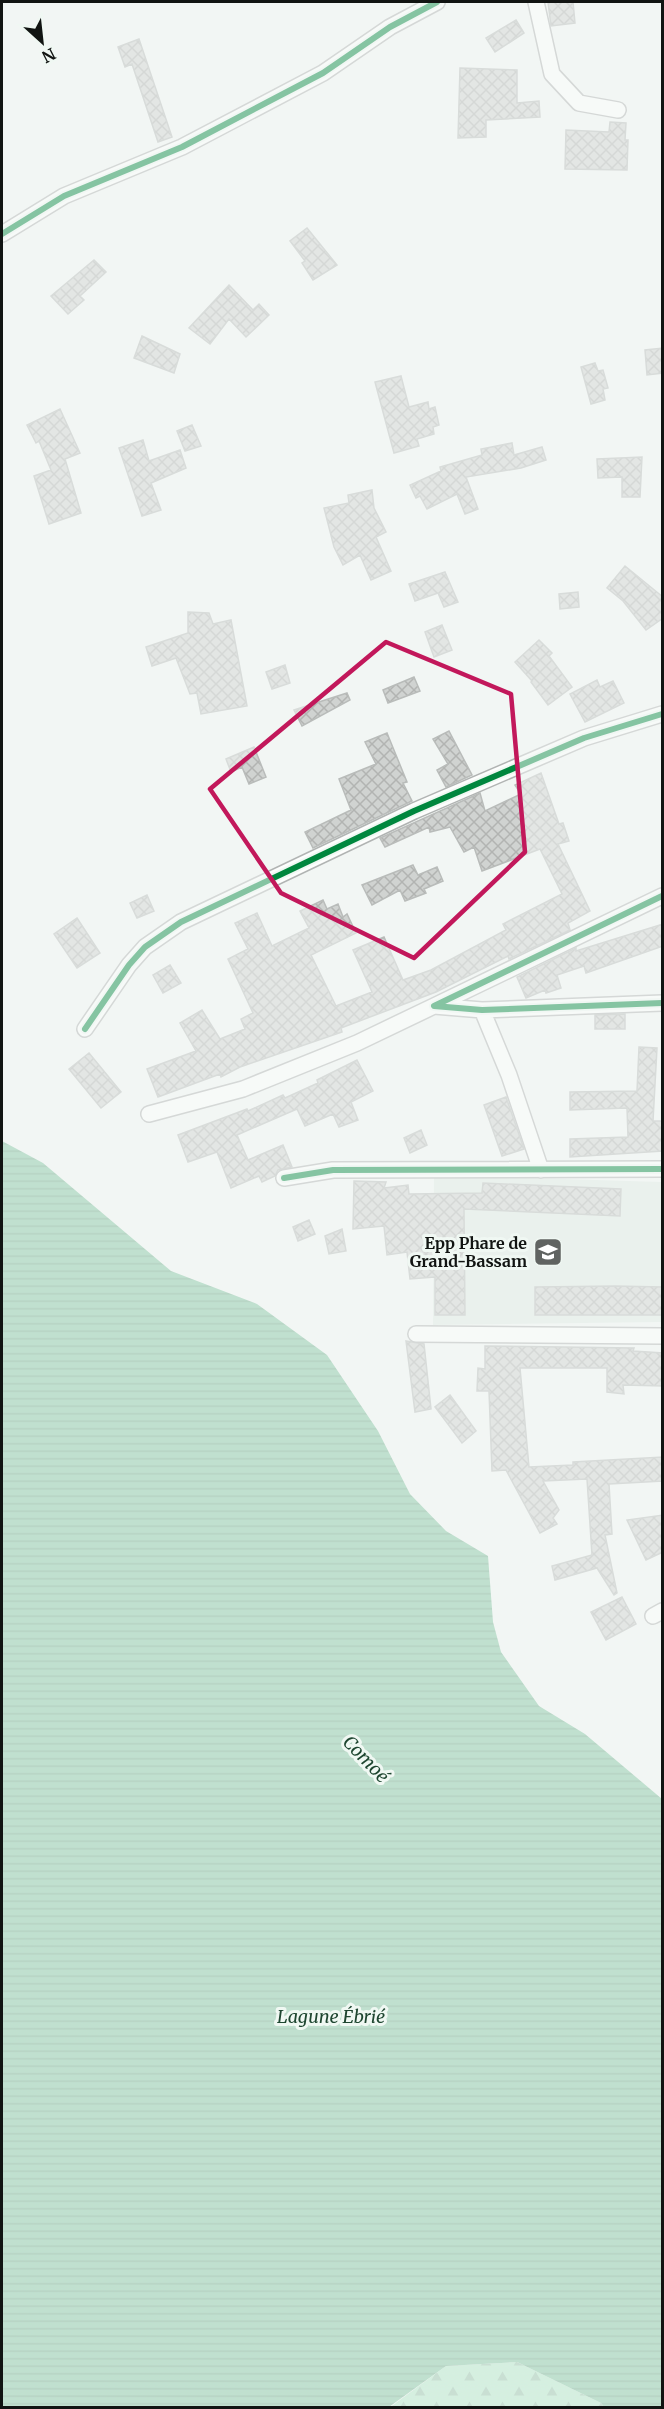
<svg xmlns="http://www.w3.org/2000/svg" width="664" height="2409" viewBox="0 0 664 2409" font-family="Merriweather,serif">
<style>
.built{fill:#e1ece5}
.forest{fill:url(#forest-firs)}
.water{fill:url(#water-rules)}
.building{fill:url(#building-cross-hatch);stroke:#b9bcba;stroke-width:1.5}
.lines{fill:none;stroke-linecap:round;stroke-linejoin:round}
.street-casing{stroke:#b1b4b3;stroke-width:18}
.street{stroke:#fdfefd;stroke-width:15}
.cycleway-casing{stroke:#f0f8f3;stroke-width:10}
.cycleway{stroke:#00873e;stroke-width:6}
.marked{fill:none;stroke:#c2185b;stroke-width:4.5;stroke-linejoin:round}
.labels{text-anchor:middle;dominant-baseline:central;stroke-width:6;stroke-linejoin:round;paint-order:stroke}
.poi-label{font-size:16px;font-weight:bold;fill:#111412;stroke:#f0f8f3;text-anchor:end}
.water-label{font-size:18px;font-style:italic;fill:#1e4630;stroke:#f0f8f3}
</style>
<defs>
<pattern id="forest-firs" width="22" height="20" patternUnits="userSpaceOnUse" patternTransform="scale(1.5)"><rect width="22" height="20" fill="#b1e6c7"/><path d="M5 1l3.5 6h-7zM16 11l3.5 6h-7z" fill="#97c4aa"/></pattern>
<pattern id="water-rules" width="6" height="5" patternUnits="userSpaceOnUse" patternTransform="scale(1.5)"><rect width="6" height="5" fill="#83c6a2"/><path d="M0 2.5h6" fill="none" stroke="#70a98a"/></pattern>
<pattern id="building-cross-hatch" width="8" height="8" patternUnits="userSpaceOnUse" patternTransform="scale(1.5)"><rect width="8" height="8" fill="#d0d3d1"/><path d="M0 0l8 8M0 8l8-8" fill="none" stroke="#b2b4b2"/></pattern>
</defs>
<rect width="100%" height="100%" fill="#f2f6f4"/>
<path class="built" d="M434 1175 662 1182V1322L433 1325Z"/>
<path class="forest" d="M517 2362 601 2403 604 2407 389 2408 446 2366Z"/>
<path class="water" d="M2 1141 43 1163 171 1271 257 1304 327 1355 378 1431 410 1494 446 1531 488 1556 493 1622 501 1652 539 1706 585 1734 662 1799V2407H604L601 2403 517 2362 446 2366 389 2407H2Z"/>
<path class="building" d="M548 2H573L575 23 551 26Z
M516 20 524 33 495 52 486 38Z
M139 39 172 137 158 142 132 64 125 67 118 47Z
M460 68 517 70V103L539 101 540 117 486 120V137L458 138Z
M610 122 626 123 625 140H628L627 170 565 169 566 130 609 132Z
M307 228 337 265 313 280 302 263 305 261 290 241Z
M94 260 106 272 80 296 84 300 68 314 51 296Z
M229 285 253 310 259 304 269 315 246 337 229 319 210 344 189 328Z
M142 336 180 354 174 373 134 358Z
M663 348V373L647 375 645 350Z
M595 363 598 371 603 370 608 388 603 389 605 400 591 404 581 367Z
M401 376 409 407 428 402 429 409 435 407 439 425 433 427 434 434 417 439 419 446 394 453 375 382Z
M60 409 80 453 65 459 81 513 49 524 34 476 51 470 39 441 36 443 27 425Z
M192 425 201 446 185 451 177 431Z
M143 440 149 461 180 450 186 468 151 483 161 510 142 516 119 448Z
M512 443 514 455 542 447 546 460 521 468 466 477 478 509 465 514 457 494 427 509 420 496 416 498 410 485 441 471 440 467 482 455 481 449Z
M642 457 640 497H622V477L598 478 597 459Z
M372 490 374 508 386 532 376 537 391 571 371 580 360 555 343 565 334 547 324 508 349 503 348 495Z
M625 566 663 597V618L646 630 623 601 607 588Z
M445 572 458 602 444 607 438 593 415 601 409 584Z
M578 592 579 607 560 609 559 594Z
M188 612 209 613 213 624 231 620 247 706 201 714 197 693 190 694 176 658 152 666 146 647 188 633Z
M442 625 452 650 434 657 425 632Z
M539 640 552 653 549 656 572 687 548 705 531 682 532 681 515 662Z
M285 665 290 683 272 689 266 672Z
M414 677 420 691 388 703 383 690Z
M597 680 600 687 613 681 624 703 585 722 570 694Z
M347 693 350 700 302 726 294 710Z
M449 731 472 775 446 787 437 770 448 764 433 739Z
M387 733 407 782 403 783 412 801 313 848 305 832 351 810 339 779 376 764 365 742Z
M254 747 266 777 249 784 242 767 231 772 226 759Z
M541 773 559 824 563 823 569 841 558 844 590 911 568 923 570 930 509 959 508 956 436 992 341 1028 342 1032 240 1067 221 1077 220 1074 158 1097 147 1069 196 1051 180 1023 202 1010 220 1039 245 1029 241 1019 253 1013 228 959 248 949 235 923 257 913 272 946 309 928 300 911 323 900 327 909 338 904 343 917 347 914 356 933 311 955 336 1006 372 992 353 950 384 937 403 980 431 970 506 930 503 924 562 894 540 849 482 871 474 847 464 852 450 827 430 832 429 827 385 847 380 838 480 793 485 811 521 794 515 785Z
M413 865 418 875 437 867 443 881 424 889 426 893 405 901 400 890 372 905 362 885Z
M147 895 154 911 137 918 130 903Z
M77 918 100 953 77 968 54 934Z
M663 924V946L586 973 584 966 557 975 561 988 546 993 545 990 526 998 517 977 576 948V951Z
M170 965 181 983 163 993 153 975Z
M625 1014V1029H595V1015Z
M639 1047 657 1048 653 1121H663V1151L570 1157V1139L628 1137 627 1108 570 1110V1092L637 1091Z
M89 1053 121 1092 101 1108 69 1069Z
M357 1060 373 1091 351 1102 358 1120 339 1127 333 1114 305 1126 297 1109 237 1135 248 1160 283 1145 292 1167 278 1170 275 1176 262 1182 259 1176 231 1188 217 1152 188 1162 178 1135 247 1109 248 1111 283 1095 285 1098 318 1083 317 1080Z
M506 1097 524 1149 502 1156 484 1105Z
M421 1130 427 1145 410 1153 404 1138Z
M354 1181 386 1182 384 1188 408 1185 409 1194 482 1193 483 1183 621 1189 620 1216 464 1209 465 1315H435V1277L410 1279 407 1252 387 1255 384 1226 353 1229Z
M309 1220 315 1234 298 1241 293 1227Z
M342 1229 346 1251 329 1254 325 1236Z
M615 1286 663 1287V1315H535V1287Z
M406 1341 424 1344 431 1409 415 1412Z
M485 1346 634 1348 633 1351 663 1353V1386L623 1385 624 1394 607 1392V1368H520L529 1467 573 1465V1462L663 1457V1481L609 1484 612 1534 605 1535 617 1593 614 1595 597 1568 555 1580 552 1566 592 1555 587 1479 543 1481 559 1510 553 1518 557 1524 540 1533 506 1470 492 1471 489 1391H477L478 1368 485 1369Z
M450 1395 476 1431 462 1443 435 1407Z
M663 1515V1552L646 1560 627 1520Z
M622 1597 636 1624 606 1640 591 1612Z"/>
<g class="lines">
<g class="street-casing">
<path id="street" d="M536 2 552 74 579 103 618 110
M2 234 64 196 182 147 323 73 390 27 437 2
M662 896 434 1006 482 1010 662 1003
M482 1010 509 1075 541 1170
M85 1029 129 965 145 947 181 922 414 811 584 738 662 714
M149 1114 243 1089 357 1043 434 1006
M284 1178 333 1170 662 1169
M416 1334 662 1336
M653 1616 662 1611"/>
</g>
<use href="#street" class="street"/>
<g class="cycleway-casing">
<path id="cycleway" d="M2 234 64 196 182 147 323 73 390 27 437 2
M662 896 434 1006 482 1010 662 1003
M85 1029 129 965 145 947 181 922 414 811 584 738 662 714
M284 1178 333 1170 662 1169"/>
</g>
<use href="#cycleway" class="cycleway"/>
</g>
<path d="M0 0H664V2409H0ZM386 642 511 694 525 852 414 958 281 893 210 789Z" fill="#f2f6f4" fill-opacity=".55" fill-rule="evenodd"/>
<path class="marked" d="M386 642 511 694 525 852 414 958 281 893 210 789Z"/>
<defs>
<g id="school-square" transform="scale(1.5)"><rect x="-9" y="-9" width="18" height="18" rx="4" fill="#606361" stroke="#f0f8f3"/><path d="M0-5L7-2L0 1L-7-2ZM-4 1L0 2.5L4 1V4Q0 6-4 4Z" fill="#fff"/></g>
</defs>
<g fill-rule="evenodd">
<use href="#school-square" x="548" y="1252"/>
</g>
<g class="labels">
<g class="poi-label">
<text x="527" y="1243">Epp Phare de<tspan x="527" dy="18">Grand-Bassam</tspan></text>
</g>
<g class="water-label">
<text transform="translate(366 1759) rotate(46)">Comoé</text>
<text x="331" y="2016">Lagune Ébrié</text>
</g>
</g>
<rect width="664" height="2409" fill="none" stroke="#111412" stroke-width="6"/>
<g transform="translate(42 42) rotate(153)" stroke="#f0f8f3" stroke-width="4.5" paint-order="stroke">
<path d="M0-4.5L10 22L0 15L-10 22Z" fill="#111412"/>
<text y="-9" font-size="16" font-weight="bold" text-anchor="middle" fill="#111412">N</text>
</g>
</svg>
